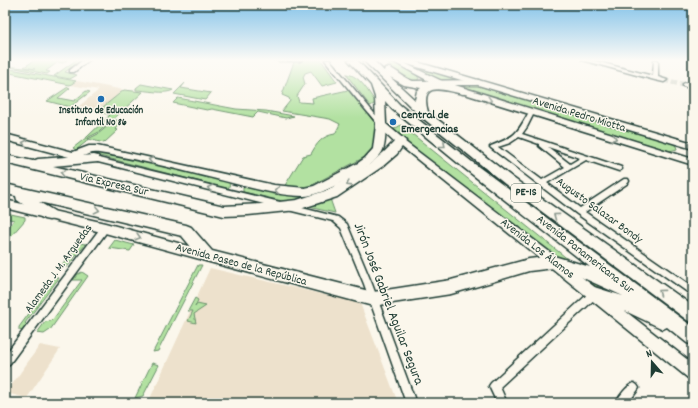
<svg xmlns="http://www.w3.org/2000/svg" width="698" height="408" viewBox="0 0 698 408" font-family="Dekko,sans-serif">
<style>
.built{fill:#ede1cc}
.green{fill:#b2e1a1;stroke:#688f6a}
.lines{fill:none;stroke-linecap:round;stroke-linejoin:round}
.street-tunnel{stroke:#cfd2c7;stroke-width:5.5;stroke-dasharray:5.5 2.5;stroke-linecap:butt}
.street-casing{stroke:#1f3d34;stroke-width:3}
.secondary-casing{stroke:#1f3d34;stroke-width:3}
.primary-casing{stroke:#1f3d34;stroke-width:3}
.highway-casing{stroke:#1f3d34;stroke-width:3}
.street{fill:#fbf7ec;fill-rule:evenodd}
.secondary{fill:#fbf7ec;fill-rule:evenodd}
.primary{fill:#fbf7ec;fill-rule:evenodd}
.highway{fill:#fbf7ec;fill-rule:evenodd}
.oneway{stroke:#8d9a90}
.poi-dot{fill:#1f6fb2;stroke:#fbf7ec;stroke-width:1.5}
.labels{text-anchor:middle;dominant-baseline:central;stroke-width:3;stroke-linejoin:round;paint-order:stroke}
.far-poi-label{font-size:10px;font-weight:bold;fill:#1f3d34;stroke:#fbf7ec}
.shield{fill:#fbf7ec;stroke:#61756b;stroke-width:1}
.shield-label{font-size:11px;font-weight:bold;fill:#1f3d34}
.poi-label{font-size:12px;font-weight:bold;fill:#1f3d34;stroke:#fbf7ec;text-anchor:start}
.street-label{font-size:12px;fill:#1f3d34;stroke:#fbf7ec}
.near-street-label{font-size:14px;fill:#1f3d34;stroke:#fbf7ec}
</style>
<rect width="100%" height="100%" fill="#fbf7ec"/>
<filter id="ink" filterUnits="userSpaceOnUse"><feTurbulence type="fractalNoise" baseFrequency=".025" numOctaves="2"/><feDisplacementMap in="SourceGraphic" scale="8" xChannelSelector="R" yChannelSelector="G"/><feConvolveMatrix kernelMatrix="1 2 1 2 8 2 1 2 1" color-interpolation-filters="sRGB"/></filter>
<g filter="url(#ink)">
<path class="built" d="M77 81 124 90 98 111 78 107 99 90 71 85Z
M210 268 360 303 398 403H148Z
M40 345 60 349 27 398 6 393Z"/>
<path class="green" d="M35 60H67L63 63 58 62 46 71 50 72 47 74 5 66 35 69 24 67Z
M76 60H81L65 72 77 75 70 79 54 76Z
M305 60H321L337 82 322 86 311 71 305 73 303 77 305 84 297 96 299 102 313 103 312 98 348 90 375 123 374 146 363 158 312 185 298 188 284 187 303 156 311 154C317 143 322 136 335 134L340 124 330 119 282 111 290 101 289 98 282 95 294 62Z
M384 60H389L417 75 419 79 414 82 402 78Z
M397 60H399L461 80 440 81Z
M5 68 76 81 70 85 5 72Z
M346 74C360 75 369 93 376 103L370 106Z
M185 83 181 88 211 93 205 100 174 94Z
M450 83 475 85 671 142 676 146 677 149 670 151 530 109 486 97Z
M141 84 173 90C166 95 145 90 136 90V88Z
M68 87 70 88 58 98 74 101 86 91 90 92 70 107 47 101Z
M124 90 143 92 99 132 89 137 86 142 76 150 73 148 87 137 110 115 98 111Z
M178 98 236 109 266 111 294 116 286 118 258 112 253 117 212 109 207 110 173 103Z
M115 120 121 121 117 125 119 126 115 129 118 130 104 143 88 139 98 134Z
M401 125 600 285 594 289 391 131Z
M95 150 231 181 228 189 92 154Z
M248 187 310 194 325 191 328 193 335 213 243 192V188Z
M6 213 25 217V220L5 243 6 231 14 220 5 218Z
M115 240 134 245 130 251 109 248Z
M78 243 86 244 67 267 61 266Z
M198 265H202L158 351 153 352Z
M82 272 88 276 50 330 44 334 37 333 45 322 51 321 54 318 82 280H73L78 274Z
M56 277 59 278 25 323 28 326 27 332 19 330V327Z
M195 298 198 300 195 307 197 304 206 306 194 314 196 323 188 321 193 311H188Z
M152 363 159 365 143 396 135 398Z"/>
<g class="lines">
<path class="street-tunnel" d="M664 80 685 85"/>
<g class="street-casing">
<path id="street" d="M83 60H89L74 72H70V70Z
M276 60H302L300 61H278Z
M325 60H330L383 124V126H379Z
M582 60H591L653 76 654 60H658V77L667 80 664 82 655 80Z
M685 83 693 85V89L683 86V84Z
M531 111 534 113 527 127 522 134 621 167 622 169 619 171 586 160 547 183 580 208 624 179H628L629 181 628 183 585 212 693 287V296L577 214 491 148 490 147 491 146C516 136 516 135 529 112ZM519 137 539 144V146L565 167 542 180 498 147 510 143ZM548 147 580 158 570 164Z
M88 156H90L280 202 282 203 284 205 282 207 280 208 90 160H88L87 158Z
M290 205 338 217 347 224 372 284 416 403H406L364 284 341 228 333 221 288 210 286 208 288 206Z
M105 225 108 226 109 228 108 230 8 366 5 368V355L102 226Z
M594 290 597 291 598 294 597 297 500 387 507 403H497L489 386 491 383 591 291Z
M634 383 637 385 639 388 637 391 628 403H616C619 396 627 386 634 383Z"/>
</g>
<g class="secondary-casing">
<path id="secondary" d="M390 60 402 62V60H410L693 143V149L404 63 442 81 693 159V165L436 85Z
M400 138 551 253 693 364V380L688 378 397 143 396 141Z"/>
</g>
<g class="primary-casing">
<path id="primary" d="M381 122 386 125C385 133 386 145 382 152 372 168 322 196 304 196 280 196 256 189 232 183 188 172 144 160 99 153 89 151 83 158 73 158L5 140V134L73 152 89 146H97L274 185 305 188 314 186 358 163 365 158 373 149 376 125Z
M5 200 105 223 207 251 211 252 213 256 211 260 207 261 105 233 5 208Z"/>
</g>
<g class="highway-casing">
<path id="highway" d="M348 60H357L400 105 472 162 693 327V345L687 343 667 327 663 329 623 310 589 299 586 294 589 289 594 287 623 296 581 277 554 268 529 271 451 294 373 306 202 260 182 236 39 202 54 211 56 215 54 219 49 220 44 219 17 200 16 196 5 194V184L186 225 191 227 212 251 373 292 451 280 529 259 554 256 590 267 464 168 392 109 385 101 386 124 406 141 397 154 383 166 337 197 297 210 248 215 224 216 5 163V155L33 161 38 159 94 155 98 156 100 159 98 162 53 166 224 206 261 204 297 200 328 190 370 164 384 152 394 142 376 125 375 97 371 85Z
M363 60H373L384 71 385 68C394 66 403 79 413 81L479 80 481 82 479 84 476 85H450L466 89 468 91 466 93 463 94C443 90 419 80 428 112L513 178 693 306V323L687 320 505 184 419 115ZM390 77 404 85 421 88 417 91 415 100Z"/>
</g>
<use href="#street" class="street"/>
<use href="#secondary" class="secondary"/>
<use href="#primary" class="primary"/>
<use href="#highway" class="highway"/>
</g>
<defs><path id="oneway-chevron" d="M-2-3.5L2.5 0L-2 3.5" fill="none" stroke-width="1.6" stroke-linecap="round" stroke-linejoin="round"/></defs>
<g class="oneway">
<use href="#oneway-chevron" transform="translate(489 100) rotate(17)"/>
<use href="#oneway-chevron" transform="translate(614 138) rotate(17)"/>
<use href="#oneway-chevron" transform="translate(25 143) rotate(-166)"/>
<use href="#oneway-chevron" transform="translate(443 145) rotate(39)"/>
<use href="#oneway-chevron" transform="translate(151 160) rotate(-167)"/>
<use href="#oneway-chevron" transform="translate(63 173) rotate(-167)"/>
<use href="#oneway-chevron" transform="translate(349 184) rotate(148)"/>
<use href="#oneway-chevron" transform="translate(210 188) rotate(-166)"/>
<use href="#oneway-chevron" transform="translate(277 190) rotate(-172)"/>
<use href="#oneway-chevron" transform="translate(97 210) rotate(13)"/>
<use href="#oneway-chevron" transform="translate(556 216) rotate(-144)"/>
<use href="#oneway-chevron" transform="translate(138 237) rotate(16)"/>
<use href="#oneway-chevron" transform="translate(661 292) rotate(-144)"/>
</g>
</g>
<linearGradient id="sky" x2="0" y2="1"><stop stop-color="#82c2e9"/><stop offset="0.51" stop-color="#fdfbf6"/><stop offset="1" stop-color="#fdfbf6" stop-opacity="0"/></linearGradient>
<rect width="698" height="118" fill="url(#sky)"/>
<g class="poi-dot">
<circle cx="101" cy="99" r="4"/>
<circle cx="393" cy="122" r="4"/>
</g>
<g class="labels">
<g class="far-poi-label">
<text x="101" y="111">Instituto de Educación<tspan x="101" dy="12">Infantil No 86</tspan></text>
</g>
<rect class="shield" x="511" y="184" width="30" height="18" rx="3"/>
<g class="shield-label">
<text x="526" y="193">PE-1S</text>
</g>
<g class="poi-label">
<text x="401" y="115">Central de<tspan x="401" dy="14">Emergencias</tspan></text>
</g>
<g class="street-label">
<text transform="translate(579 115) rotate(17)">Avenida Pedro Miotta</text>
<text transform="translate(114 185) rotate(13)">Via Expresa Sur</text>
<text transform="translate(599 211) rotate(36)">Augusto Salazar Bondy</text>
<text transform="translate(537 249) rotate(38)">Avenida Los Álamos</text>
<text transform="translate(585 255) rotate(38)">Avenida Panamericana Sur</text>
<text transform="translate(241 265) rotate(15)">Avenida Paseo de la República</text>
<text transform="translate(59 269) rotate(-54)">Alameda J. M. Arguedas</text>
</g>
<g class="near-street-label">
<text transform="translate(388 304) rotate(69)">Jirón José Gabriel Aguilar Segura</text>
</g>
</g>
<rect width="698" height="408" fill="none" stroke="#fbf7ec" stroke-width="20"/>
<rect x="10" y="10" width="678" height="388" fill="none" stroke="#1f3d34" stroke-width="1.5" filter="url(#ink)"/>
<g transform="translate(652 362) rotate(340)" stroke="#fbf7ec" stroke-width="3" paint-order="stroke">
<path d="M0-3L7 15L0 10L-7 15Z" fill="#1f3d34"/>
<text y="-6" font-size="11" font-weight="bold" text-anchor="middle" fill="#1f3d34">N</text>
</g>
</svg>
